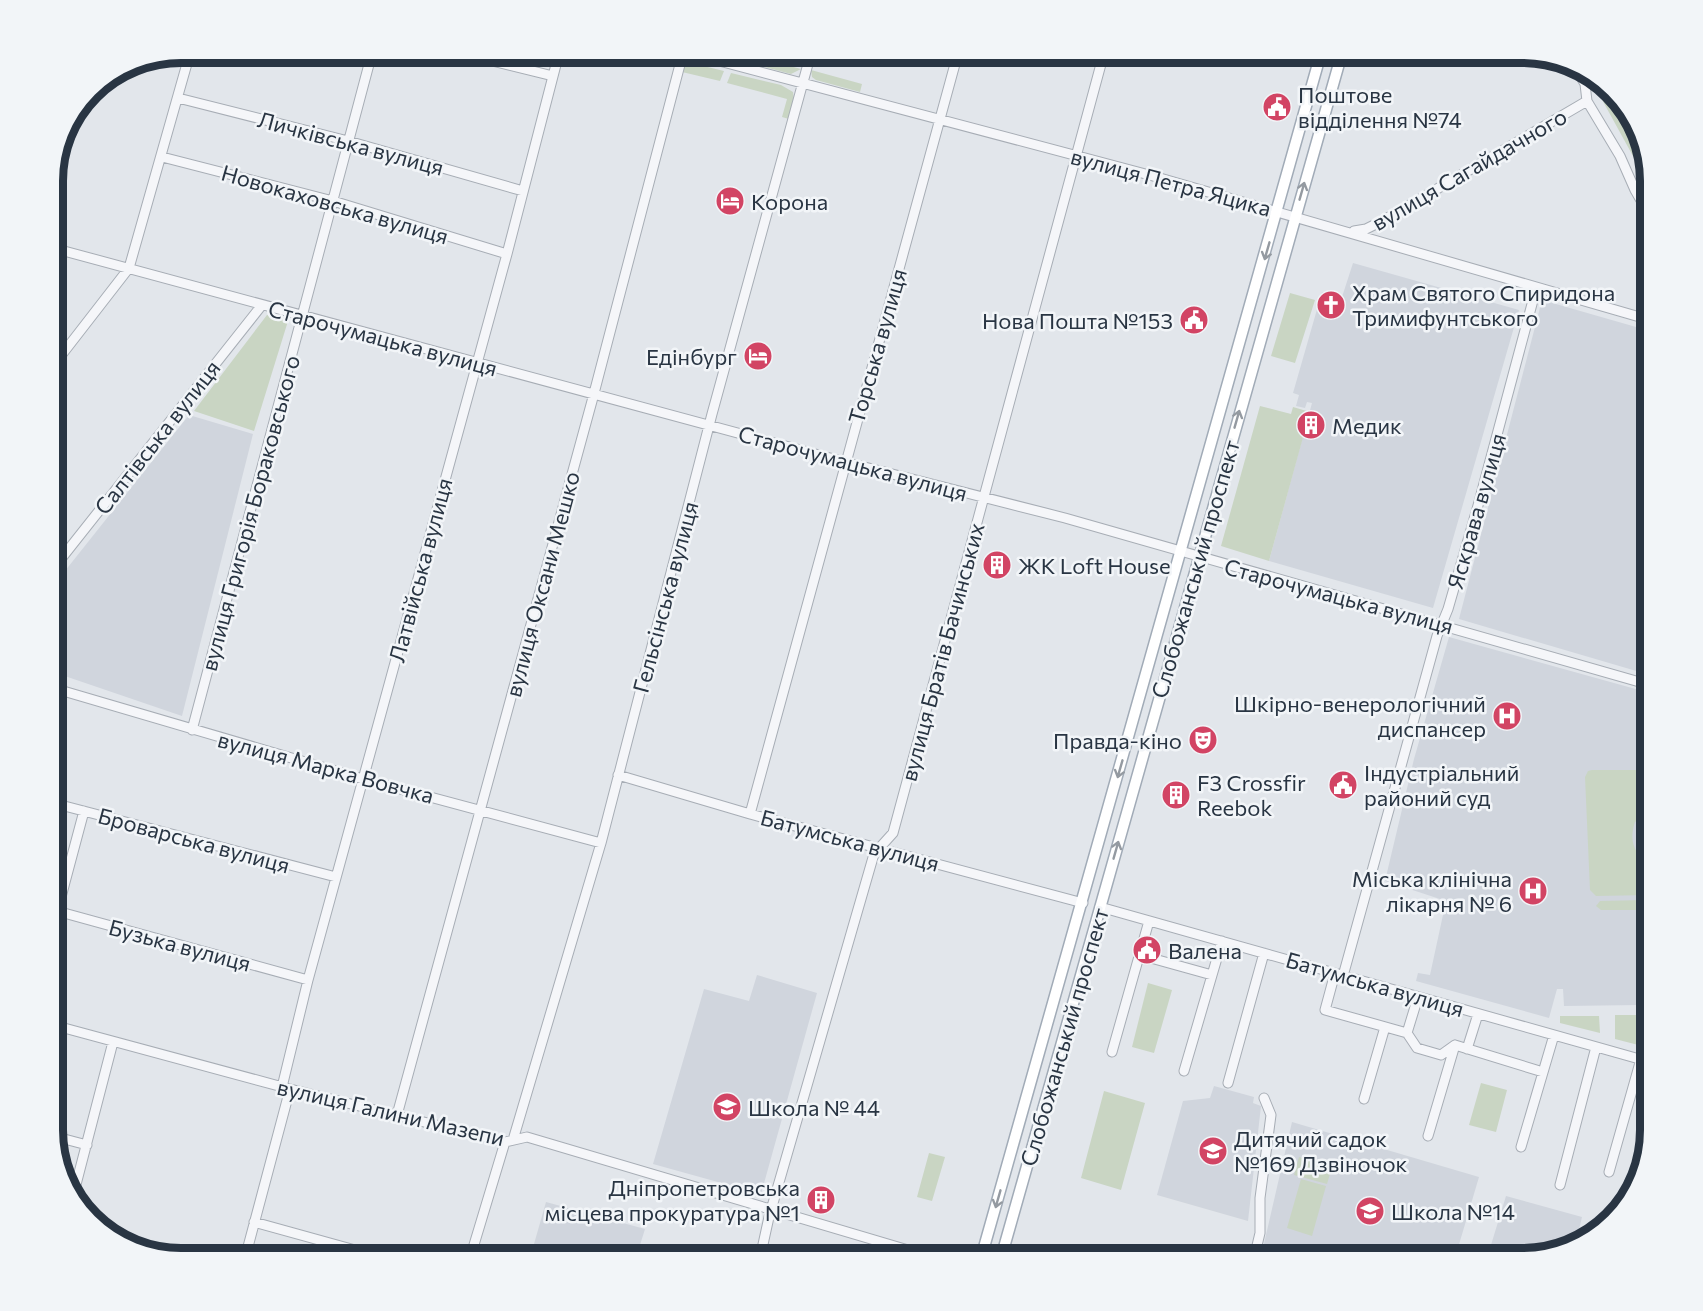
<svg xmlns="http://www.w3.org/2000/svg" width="1703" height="1311" viewBox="0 0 1703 1311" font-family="Commissioner,sans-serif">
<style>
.built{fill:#d0d5dd}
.green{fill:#c9d5c3}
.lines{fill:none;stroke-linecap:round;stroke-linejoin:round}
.minor-casing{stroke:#a7adb5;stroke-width:11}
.major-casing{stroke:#a1abb7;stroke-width:13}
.minor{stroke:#f5f6f9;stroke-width:9}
.major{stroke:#fff;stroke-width:10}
.oneway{stroke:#949aa1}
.labels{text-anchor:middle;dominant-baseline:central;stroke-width:5;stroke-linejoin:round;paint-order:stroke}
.poi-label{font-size:22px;fill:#293543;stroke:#f2f5f8;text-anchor:start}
.street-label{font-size:22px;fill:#293543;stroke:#f2f5f8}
.rim{fill:none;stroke:#293543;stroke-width:8}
</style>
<rect width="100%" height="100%" fill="#e2e6eb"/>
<path class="built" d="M1353 263 1519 310 1433 608 1269 561 1312 403 1307 402 1305 408 1296 406 1299 395 1293 393 1322 292 1342 297Z
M1542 300 1650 331V675L1459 619Z
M189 415 253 434 182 716 53 672V586Z
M1449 637 1650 693V1029L1641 988H1638L1639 1005 1564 1006 1563 989H1557L1549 1018 1416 981 1418 973 1430 975 1446 901 1385 881 1414 759Z
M757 975 817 993 761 1194 653 1164 704 989 749 1001Z
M1214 1086 1254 1097 1253 1103 1261 1106 1248 1221 1157 1195 1183 1101 1210 1098Z
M1292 1122 1479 1177 1455 1258H1304L1263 1248Z
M1506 1196 1582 1217 1575 1246 1521 1258H1487Z
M546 1202 645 1229 636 1258H530Z"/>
<path class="green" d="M736 53H742L801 69 791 74 734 59Z
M687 62 724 71 720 81 682 72Z
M811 70 862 84 860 92 816 80 812 77Z
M731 73 781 85 793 92 794 99 789 119 782 117 787 99 727 83Z
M1589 76 1600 79 1637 125 1650 187Z
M1290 293 1315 300 1295 363 1271 356Z
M267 315 288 321 254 431 194 411Z
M1260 406 1291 414 1293 407 1310 412 1269 561 1221 546Z
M1592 770H1650V810L1635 822C1629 839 1633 855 1650 862V895L1596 896 1590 890 1585 777 1588 771Z
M1645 900 1650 906 1645 910H1601L1596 906 1600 901Z
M1148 983 1172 990 1154 1053 1132 1047Z
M1615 1015H1643L1650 1048 1615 1039Z
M1560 1016H1599L1600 1033 1560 1023Z
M1481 1083 1507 1090 1496 1132 1469 1125Z
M1104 1091 1145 1103 1121 1190 1081 1178Z
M929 1153 945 1157 932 1201 917 1197Z
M1299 1157 1332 1167 1327 1184 1294 1175Z
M1301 1179 1326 1186 1312 1236 1287 1228Z"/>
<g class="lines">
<g class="minor-casing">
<path id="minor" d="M460 53 553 76
M689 53 1153 176 1650 320
M1578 72 1585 84 1587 101 1620 156 1635 190 1650 216
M178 98 348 141 523 191
M162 157 333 201 507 254
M1354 231 1366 229 1384 220 1587 101
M53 248 845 462 1065 518 1650 685
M53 366 129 268 190 53
M53 569 262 305
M53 688 363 779 601 843
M192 730 372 53
M618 775 750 814 1083 903
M53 803 336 877
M750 814 958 53
M1100 907 1650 1062
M53 910 308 980
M53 927 84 811
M1140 955 1212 975
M1335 973 1325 1010 1407 1033 1417 1048 1441 1055 1455 1045 1543 1072
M1343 976 1437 636 1448 609 1479 502 1536 289
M53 1025 290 1089 505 1142 527 1137 935 1258
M1407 1033 1418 997
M1467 1049 1478 1014
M1112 1052 1149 921
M1184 1071 1222 941
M1228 1083 1264 953
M282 1087 308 980 507 254 559 53
M1364 1099 1385 1027
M397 1115 592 401 683 53
M53 1136 87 1145
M1428 1136 1455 1045
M513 1140 601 843 712 414 811 53
M1521 1147 1554 1035
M1609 1172 1641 1059
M1560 1185 1596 1047
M73 1196 113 1042
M254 1222 384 1258
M245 1258 290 1089
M470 1258 505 1142
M760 1258 769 1217 874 854 893 833 1104 53
M1254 1258 1260 1233V1198L1271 1115 1264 1098"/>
</g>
<g class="major-casing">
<path id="major" d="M981 1258 1321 53
M1001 1258 1342 53"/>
</g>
<use href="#minor" class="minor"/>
<use href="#major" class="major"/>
</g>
<defs><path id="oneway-shaft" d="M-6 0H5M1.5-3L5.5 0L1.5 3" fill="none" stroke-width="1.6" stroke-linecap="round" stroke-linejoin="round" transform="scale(1.5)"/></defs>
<g class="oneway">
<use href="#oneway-shaft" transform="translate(1302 191) rotate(-74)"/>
<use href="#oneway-shaft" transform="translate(1267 251) rotate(106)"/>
<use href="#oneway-shaft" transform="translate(1237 419) rotate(-74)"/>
<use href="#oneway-shaft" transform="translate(1120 769) rotate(106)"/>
<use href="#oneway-shaft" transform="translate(1116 850) rotate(-74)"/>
<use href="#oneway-shaft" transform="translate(998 1199) rotate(106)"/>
</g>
<defs>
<g id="civic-disc" transform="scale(1.5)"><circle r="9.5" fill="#d24464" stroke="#f2f5f8"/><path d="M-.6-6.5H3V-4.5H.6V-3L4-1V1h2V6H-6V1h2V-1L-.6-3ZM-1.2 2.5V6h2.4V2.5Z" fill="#fff"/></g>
<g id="hotel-disc" transform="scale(1.5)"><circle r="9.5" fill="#d24464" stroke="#f2f5f8"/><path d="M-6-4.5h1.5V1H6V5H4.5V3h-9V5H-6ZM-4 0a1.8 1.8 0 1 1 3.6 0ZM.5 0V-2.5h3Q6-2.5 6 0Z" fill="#fff"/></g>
<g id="church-disc" transform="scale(1.5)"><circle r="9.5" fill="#d24464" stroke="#f2f5f8"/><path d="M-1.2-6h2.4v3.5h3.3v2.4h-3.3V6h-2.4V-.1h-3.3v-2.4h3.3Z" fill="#fff"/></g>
<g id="building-disc" transform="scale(1.5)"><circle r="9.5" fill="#d24464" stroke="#f2f5f8"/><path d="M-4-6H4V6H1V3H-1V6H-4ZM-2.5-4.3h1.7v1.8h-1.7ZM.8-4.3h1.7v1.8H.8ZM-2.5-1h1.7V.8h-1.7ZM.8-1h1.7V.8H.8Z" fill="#fff"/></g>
<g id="hospital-disc" transform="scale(1.5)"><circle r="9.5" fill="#d24464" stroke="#f2f5f8"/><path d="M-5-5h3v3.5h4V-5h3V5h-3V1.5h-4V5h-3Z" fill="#fff"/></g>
<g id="theatre-disc" transform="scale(1.5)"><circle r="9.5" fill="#d24464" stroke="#f2f5f8"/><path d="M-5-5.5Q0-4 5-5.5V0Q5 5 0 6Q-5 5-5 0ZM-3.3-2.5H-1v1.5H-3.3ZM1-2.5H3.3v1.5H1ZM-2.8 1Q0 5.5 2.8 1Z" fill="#fff"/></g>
<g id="school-disc" transform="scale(1.5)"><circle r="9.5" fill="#d24464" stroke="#f2f5f8"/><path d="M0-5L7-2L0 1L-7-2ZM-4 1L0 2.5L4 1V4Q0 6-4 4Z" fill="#fff"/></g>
</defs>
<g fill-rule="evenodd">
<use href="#civic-disc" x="1277" y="107"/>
<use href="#hotel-disc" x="730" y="201"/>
<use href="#church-disc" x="1331" y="305"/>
<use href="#civic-disc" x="1194" y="320"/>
<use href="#hotel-disc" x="758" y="356"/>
<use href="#building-disc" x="1311" y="425"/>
<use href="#building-disc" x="997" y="565"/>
<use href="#hospital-disc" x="1507" y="716"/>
<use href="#theatre-disc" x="1203" y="740"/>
<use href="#civic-disc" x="1343" y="785"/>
<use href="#building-disc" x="1176" y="795"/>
<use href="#hospital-disc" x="1533" y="891"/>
<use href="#civic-disc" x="1147" y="950"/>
<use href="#school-disc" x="727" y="1107"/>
<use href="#school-disc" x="1213" y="1151"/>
<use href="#building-disc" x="821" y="1200"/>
<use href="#school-disc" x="1370" y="1211"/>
</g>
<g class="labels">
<g class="poi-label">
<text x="1298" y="94">Поштове<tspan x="1298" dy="25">відділення №74</tspan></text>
<text x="751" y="201">Корона</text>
<text x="1352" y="292">Храм Святого Спиридона<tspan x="1352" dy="25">Тримифунтського</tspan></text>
<text x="1173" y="320" text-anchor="end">Нова Пошта №153</text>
<text x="737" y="356" text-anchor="end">Едінбург</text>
<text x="1332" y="425">Медик</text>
<text x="1018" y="565">ЖК Loft House</text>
<text x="1486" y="703" text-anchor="end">Шкірно-венерологічний<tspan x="1486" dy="25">диспансер</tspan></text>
<text x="1182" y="740" text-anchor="end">Правда-кіно</text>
<text x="1364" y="772">Індустріальний<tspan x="1364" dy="25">районий суд</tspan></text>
<text x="1197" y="782">F3 Crossfir<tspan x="1197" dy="25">Reebok</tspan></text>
<text x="1512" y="878" text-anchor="end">Міська клінічна<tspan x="1512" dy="25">лікарня № 6</tspan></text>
<text x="1168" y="950">Валена</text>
<text x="748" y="1107">Школа № 44</text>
<text x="1234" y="1138">Дитячий садок<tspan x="1234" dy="25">№169 Дзвіночок</tspan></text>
<text x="800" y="1187" text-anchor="end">Дніпропетровська<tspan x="800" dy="25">місцева прокуратура №1</tspan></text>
<text x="1391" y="1211">Школа №14</text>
</g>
<g class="street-label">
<text transform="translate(351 143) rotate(15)">Личківська вулиця</text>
<text transform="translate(1469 169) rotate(-30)">вулиця Сагайдачного</text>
<text transform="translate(1171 182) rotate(15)">вулиця Петра Яцика</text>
<text transform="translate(335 204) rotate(16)">Новокаховська вулиця</text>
<text transform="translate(383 338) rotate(15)">Старочумацька вулиця</text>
<text transform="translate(877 346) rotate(-74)">Торська вулиця</text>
<text transform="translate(157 437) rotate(-52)">Салтівська вулиця</text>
<text transform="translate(853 463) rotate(15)">Старочумацька вулиця</text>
<text transform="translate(1476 511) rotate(-74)">Яскрава вулиця</text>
<text transform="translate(250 513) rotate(-75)">вулиця Григорія Бораковського</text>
<text transform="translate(1195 569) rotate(-74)">Слобожанський проспект</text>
<text transform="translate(420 570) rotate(-75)">Латвійська вулиця</text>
<text transform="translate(542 584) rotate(-75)">вулиця Оксани Мешко</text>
<text transform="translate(1339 596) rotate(15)">Старочумацька вулиця</text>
<text transform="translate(665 597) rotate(-75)">Гельсінська вулиця</text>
<text transform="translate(942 652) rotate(-75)">вулиця Братів Бачинських</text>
<text transform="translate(326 767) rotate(15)">вулиця Марка Вовчка</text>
<text transform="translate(194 840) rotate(15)">Броварська вулиця</text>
<text transform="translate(850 840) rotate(15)">Батумська вулиця</text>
<text transform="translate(180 945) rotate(15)">Бузька вулиця</text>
<text transform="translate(1375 984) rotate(16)">Батумська вулиця</text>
<text transform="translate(1064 1037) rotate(-74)">Слобожанський проспект</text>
<text transform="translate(391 1112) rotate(13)">вулиця Галини Мазепи</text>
</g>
</g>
<path d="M0 0H1703V1311H0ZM181 63H1522A118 118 0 0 1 1640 181V1130A118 118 0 0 1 1522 1248H181A118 118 0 0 1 63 1130V181A118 118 0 0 1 181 63Z" fill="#f2f5f8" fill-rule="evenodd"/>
<path class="rim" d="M181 63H1522A118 118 0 0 1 1640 181V1130A118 118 0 0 1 1522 1248H181A118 118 0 0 1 63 1130V181A118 118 0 0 1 181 63Z"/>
</svg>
